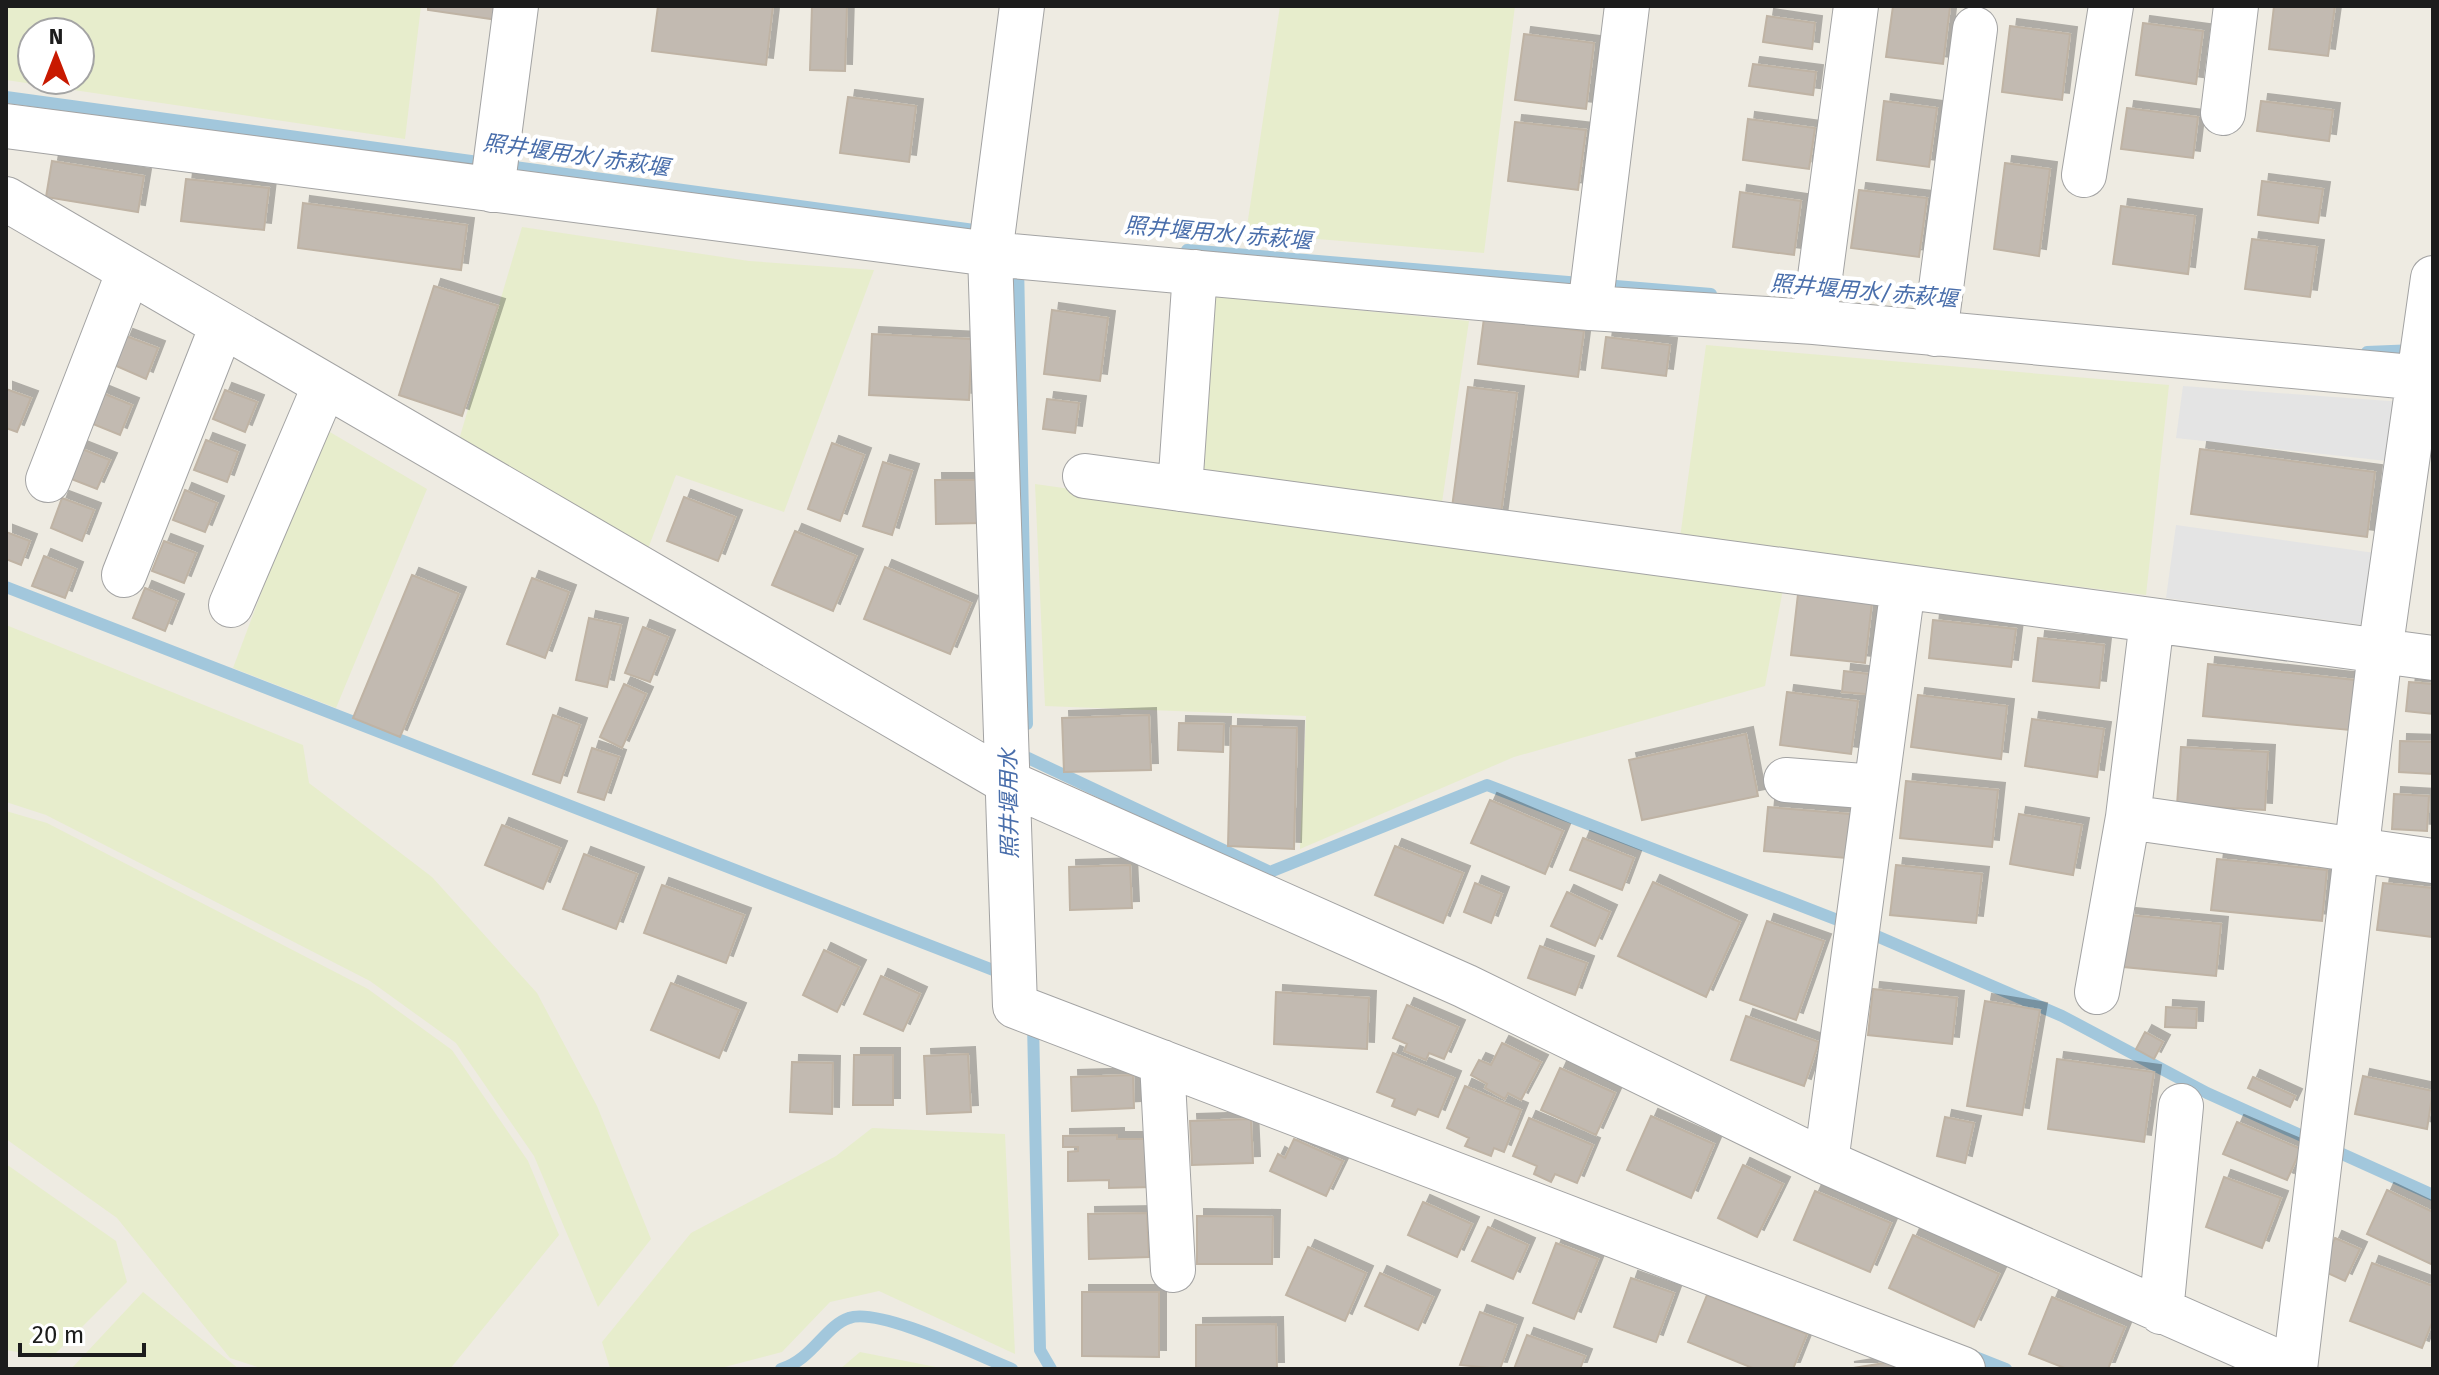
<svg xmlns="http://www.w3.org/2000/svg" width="2439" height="1375" viewBox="0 0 2439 1375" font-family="'Fira Sans','Noto Sans JP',sans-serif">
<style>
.farmland{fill:#e7edcc;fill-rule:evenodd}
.parking{fill:#e4e4e4}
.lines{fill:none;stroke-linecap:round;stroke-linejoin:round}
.stream{stroke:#a2c7dc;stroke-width:12}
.building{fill:#c2bab1;stroke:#bfb3a4;stroke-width:2;filter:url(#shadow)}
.minor-casing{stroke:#a3a3a3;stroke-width:46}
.minor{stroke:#fff;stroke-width:44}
.labels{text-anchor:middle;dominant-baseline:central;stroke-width:8;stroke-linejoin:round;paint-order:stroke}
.water-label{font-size:22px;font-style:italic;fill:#496eab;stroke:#fff}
</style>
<defs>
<filter id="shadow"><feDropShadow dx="7" dy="-7" stdDeviation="0" flood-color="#0004"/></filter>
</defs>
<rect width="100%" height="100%" fill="#eeebe2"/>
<path class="farmland" d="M6 6H421L405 139 6 80ZM80 32V80H32V32Z
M1280 6H1515L1484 253 1246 233Z
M522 227 749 261 874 270 784 512 676 475 646 554 458 443Z
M1201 295 1469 321 1441 509 1190 477Z
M1706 345 2169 385 2146 595 1680 538Z
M323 428 427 489 336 708 233 668Z
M1035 484 1783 589 1765 686 1514 757 1300 849 1306 716 1045 706Z
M6 625 303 745 309 783 432 877 537 993 597 1106 651 1239 598 1307 534 1156 456 1043 370 981 46 815 6 802Z
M6 811 47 823 368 989 452 1050 528 1161 559 1235 450 1369H264L230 1358 117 1218 6 1139Z
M872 1128 1005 1134 1015 1354 879 1291 830 1302 782 1352 717 1369 610 1368 602 1342 691 1233 836 1156Z
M6 1164 116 1241 127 1282 51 1358 6 1350Z
M143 1292 239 1369H71Z
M860 1352 946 1369H840Z"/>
<path class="parking" d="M2183 386 2403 402 2396 462 2176 438Z
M2176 525 2382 554 2371 626 2166 598Z"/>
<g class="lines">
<path class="stream" d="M6 97 974 230
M1187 250 1711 294
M1018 263 1027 724
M2367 352 2416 350
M6 587 1006 975
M1028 758 1270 872 1487 785 1848 924
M1865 931 2062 1016 2207 1093 2433 1195
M1033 1023 1040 1350 1051 1369
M1968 1354 2006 1369
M781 1369C812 1360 825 1326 849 1318 879 1307 979 1356 1012 1369"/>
</g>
<path class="building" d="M428 6H500L498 20 428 10Z
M658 6H773L766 65 652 51Z
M812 6H847L845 71 810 70Z
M1893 6 1950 7 1943 64 1886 57Z
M2274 6H2335L2328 56 2269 49Z
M1767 16 1815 23 1812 49 1763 42Z
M2143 23 2203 31 2196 84 2136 75Z
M2010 26 2070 34 2062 100 2002 92Z
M1524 34 1594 43 1586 109 1515 100Z
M1753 64 1816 72 1813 95 1749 86Z
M848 97 916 106 909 162 840 153Z
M1884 101 1937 108 1929 167 1877 160Z
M2261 101 2333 110 2329 141 2257 131Z
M2127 108 2198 117 2193 158 2121 149Z
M1748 119 1815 128 1809 169 1743 160Z
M1515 122 1586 130 1578 190 1508 181Z
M52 161 144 176 138 212 46 197Z
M2005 163 2050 169 2039 256 1994 249Z
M186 179 269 188 264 230 181 221Z
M2262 181 2323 189 2318 223 2258 215Z
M1859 190 1927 198 1919 257 1851 248Z
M1740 192 1801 201 1794 255 1733 247Z
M303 203 467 225 461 270 298 248Z
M2121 206 2195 216 2188 274 2113 264Z
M2252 239 2317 247 2310 297 2245 289Z
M434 286 498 306 462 416 399 395Z
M1052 310 1108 318 1100 381 1044 374Z
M1484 318 1584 331 1578 377 1478 364Z
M872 334 972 339 969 400 869 395Z
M126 336 158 348 146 379 114 365Z
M1606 337 1670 345 1666 376 1602 368Z
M1468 387 1517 393 1500 521 1451 515Z
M6 389 31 398 17 432 6 428Z
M225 390 257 402 245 432 213 419Z
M100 392 132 405 120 435 88 422Z
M1047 399 1079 403 1075 433 1043 429Z
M206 440 238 452 227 482 194 470Z
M832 443 864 455 840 521 808 509Z
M77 447 110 460 97 489 66 477Z
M2200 449 2375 472 2367 537 2191 514Z
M883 462 912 471 892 535 863 526Z
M935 480H980L981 523 936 524Z
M185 490 217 503 205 532 173 520Z
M684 497 735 517 718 561 667 541Z
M62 498 94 510 82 541 51 528Z
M795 531 856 556 833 611 772 585Z
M6 532 30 541 21 565 6 559Z
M164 541 196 553 184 583 152 571Z
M44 556 76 569 65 598 32 586Z
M885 567 971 603 950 654 864 619Z
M412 575 459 594 400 737 353 718Z
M532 578 569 592 545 658 507 644Z
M145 588 177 601 165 631 133 618Z
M1798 594 1872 603 1865 663 1791 655Z
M589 618 621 625 607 687 576 680Z
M1933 620 2016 629 2011 667 1929 658Z
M643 627 668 637 650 682 625 673Z
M2038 638 2104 645 2099 688 2033 681Z
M2208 664 2355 680 2350 730 2203 716Z
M1844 671 1878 675 1876 695 1842 692Z
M2409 682 2433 684V714L2406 711Z
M624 684 646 694 622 748 600 737Z
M1787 692 1858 701 1851 754 1780 745Z
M1918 695 2007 706 2001 759 1911 747Z
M553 715 580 725 560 783 533 774Z
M1149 715 1151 770 1064 772 1062 718Z
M2032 719 2104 729 2097 777 2025 766Z
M1179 723 1224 724 1223 752 1178 750Z
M1231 726 1297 728 1294 849 1228 846Z
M1746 734 1758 796 1642 820 1629 760Z
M2400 741 2433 742V774L2399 772Z
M2181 747 2268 752 2265 810 2177 805Z
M592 748 619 757 604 800 578 792Z
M1906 781 1998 790 1992 847 1900 838Z
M2394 794 2429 796 2427 831 2392 829Z
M1490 800 1563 831 1545 874 1471 843Z
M1768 807 1850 814 1846 858 1764 851Z
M2019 814 2082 825 2073 875 2010 864Z
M502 825 560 848 543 889 485 865Z
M1583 838 1634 858 1622 890 1570 870Z
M1395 846 1463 873 1443 923 1375 895Z
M584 854 637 874 616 929 563 909Z
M2217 859 2327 870 2322 921 2211 910Z
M1130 865 1132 908 1070 910 1069 867Z
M1896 865 1982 874 1976 923 1890 915Z
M1653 882 1740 922 1706 997 1618 956Z
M1475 883 1502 894 1491 923 1464 912Z
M2383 883 2433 888V937L2377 930Z
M662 885 744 915 726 963 644 933Z
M1567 892 1610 912 1595 946 1551 926Z
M2129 915 2221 924 2216 976 2124 967Z
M1767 921 1824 941 1796 1020 1740 1000Z
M1540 946 1587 963 1575 995 1528 978Z
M824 950 859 967 837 1012 803 995Z
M881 976 920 994 903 1031 864 1014Z
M671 983 739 1010 719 1058 651 1030Z
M1873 989 1957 998 1952 1044 1868 1035Z
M1276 992 1369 998 1367 1049 1274 1044Z
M1985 1001 2040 1010 2022 1115 1967 1106Z
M1407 1005 1458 1027 1444 1059 1429 1053 1426 1060 1404 1051 1407 1044 1393 1038Z
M2166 1007 2197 1009 2196 1028 2165 1027Z
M1746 1016 1819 1042 1804 1086 1731 1060Z
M2145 1032 2163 1042 2154 1059 2136 1049Z
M1502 1043 1541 1062 1521 1100 1508 1093 1505 1099 1485 1088 1487 1084 1471 1075 1479 1060 1491 1065Z
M1393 1053 1454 1078 1438 1117 1418 1109 1415 1115 1392 1106 1395 1099 1377 1092Z
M968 1054 971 1112 927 1114 924 1056Z
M854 1055H893V1105H853Z
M2057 1059 2154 1072 2144 1142 2048 1129Z
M792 1062 833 1063 832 1114 790 1112Z
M1560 1068 1615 1093 1596 1135 1541 1110Z
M1133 1075 1134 1108 1072 1111 1071 1077Z
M2363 1076 2433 1091 2427 1129 2355 1114Z
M2253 1077 2295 1096 2290 1107 2248 1088Z
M1465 1086 1521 1110 1504 1152 1494 1148 1491 1156 1465 1146 1469 1138 1447 1128Z
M1651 1116 1714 1144 1691 1198 1627 1170Z
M1945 1117 1974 1123 1965 1163 1937 1156Z
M1529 1118 1593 1145 1577 1183 1555 1174 1551 1182 1534 1174 1537 1166 1513 1156Z
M1251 1119 1253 1163 1192 1165 1190 1121Z
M2237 1122 2301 1149 2287 1180 2223 1154Z
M1117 1135V1139H1152L1153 1187 1109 1188V1180L1068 1181V1152L1078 1151V1147H1063V1136Z
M1294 1139 1343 1161 1326 1196 1270 1171 1278 1154 1285 1158Z
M1743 1165 1783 1184 1757 1237 1718 1218Z
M2224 1177 2281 1198 2262 1248 2206 1227Z
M2387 1190 2433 1212V1265L2367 1234Z
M1815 1191 1891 1223 1870 1272 1794 1240Z
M1423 1202 1472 1224 1457 1257 1408 1235Z
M1147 1213 1149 1257 1089 1259 1088 1214Z
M1197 1216 1273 1217 1272 1264H1197Z
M1488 1227 1528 1245 1513 1279 1472 1261Z
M1913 1235 1999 1274 1974 1327 1889 1288Z
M2335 1238 2360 1249 2345 1281 2321 1270Z
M1556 1243 1598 1259 1574 1319 1533 1303Z
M1308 1247 1366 1273 1345 1321 1286 1295Z
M2372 1263 2433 1286V1320L2422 1348 2350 1321Z
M1380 1273 1433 1297 1418 1330 1365 1306Z
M1631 1278 1674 1293 1656 1342 1614 1327Z
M1082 1292H1159V1357L1082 1356Z
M1707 1295 1807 1334 1793 1369H1755L1688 1342Z
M2052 1297 2125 1327 2108 1369H2067L2029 1354Z
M1480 1312 1516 1325 1500 1369 1460 1365Z
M1276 1324 1277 1369H1196V1325Z
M1527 1335 1585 1356 1580 1369H1514Z
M1904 1360 1906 1369H1847Z"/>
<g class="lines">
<g class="minor-casing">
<path id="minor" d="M1022 6 990 254 1015 1006 1963 1369
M2223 113 2236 6
M6 126 990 254 1590 308 1814 322 2433 379
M2084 175 2111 6
M492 190 516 6
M6 199 1009 783 1465 986 1826 1162 2294 1369
M1590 308 1627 6
M1814 322 1856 6
M1935 334 1975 29
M1085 476 2433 658
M48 480 129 271
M1180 489 1195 272
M124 575 222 326
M231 605 325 385
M2152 621 2128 817 2433 861
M1786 780 1876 787
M2097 992 2128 817
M1162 1062 1173 1270
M1826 1162 1903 587
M2161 1312 2181 1106
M2295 1369 2380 652 2433 278"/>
</g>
<use href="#minor" class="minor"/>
</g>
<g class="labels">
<g class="water-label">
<text transform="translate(576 155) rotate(8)">照井堰用水/赤萩堰</text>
<text transform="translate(1218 233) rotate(5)">照井堰用水/赤萩堰</text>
<text transform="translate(1864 291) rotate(5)">照井堰用水/赤萩堰</text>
<text transform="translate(1009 804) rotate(-91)">照井堰用水</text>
</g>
</g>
<rect width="2439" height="1375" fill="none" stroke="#1c1c1c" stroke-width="16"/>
<g transform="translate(56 56)"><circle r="38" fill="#ffffff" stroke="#a4a4a4" stroke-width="2"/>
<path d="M0-6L14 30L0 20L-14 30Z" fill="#c81900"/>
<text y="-12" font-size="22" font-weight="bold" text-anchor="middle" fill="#1c1c1c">N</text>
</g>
<path d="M20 1343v12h124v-12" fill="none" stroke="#1c1c1c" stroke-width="4"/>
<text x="32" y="1343" font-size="24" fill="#1c1c1c" stroke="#ffffff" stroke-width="6" paint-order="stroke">20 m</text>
</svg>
